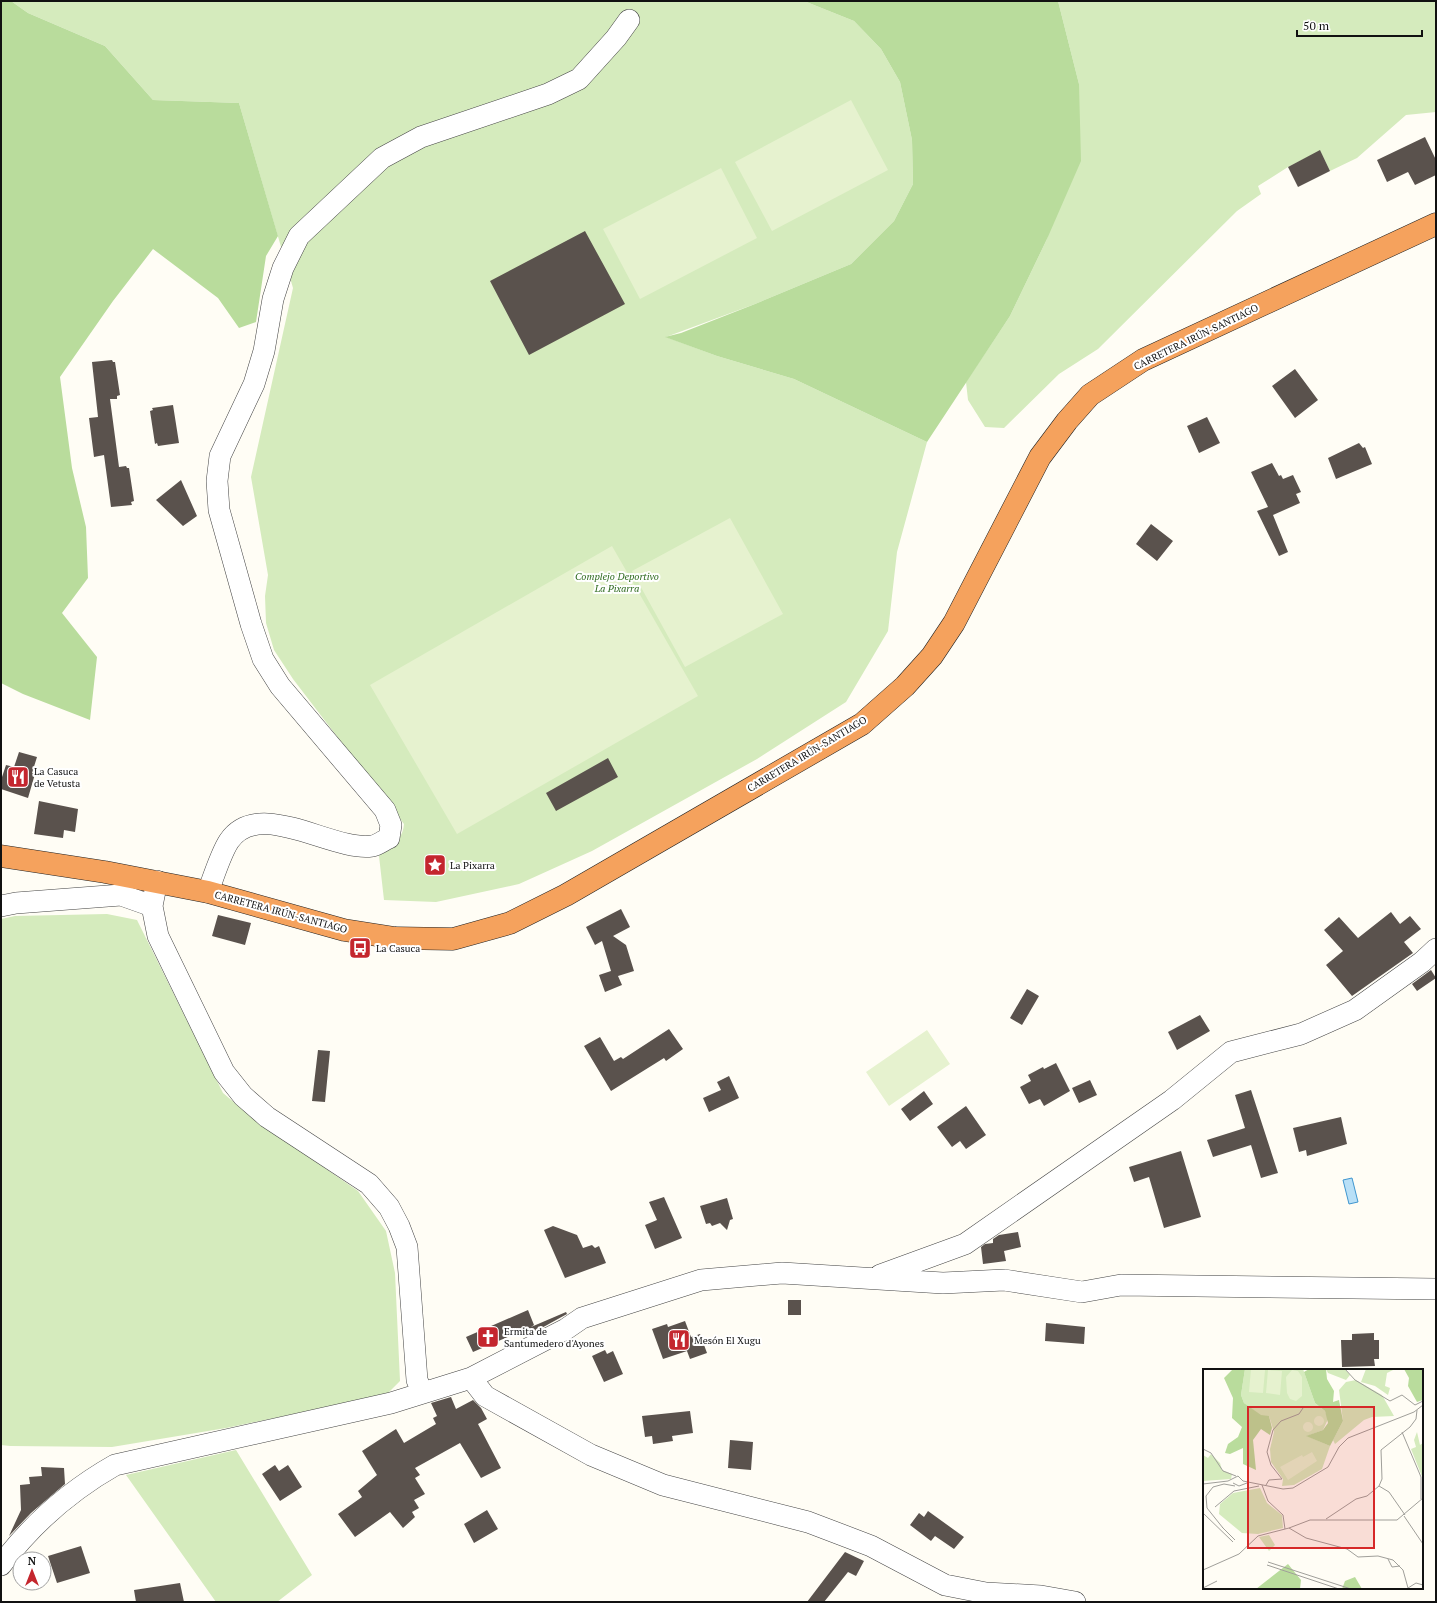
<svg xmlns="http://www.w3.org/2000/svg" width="1437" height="1603" viewBox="0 0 1437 1603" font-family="'PT Serif',serif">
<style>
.green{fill:#d5ebbd}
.forest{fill:#b9dc9c}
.pitch{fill:#e6f2cf}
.water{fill:#b9e0f7;stroke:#3f96cf}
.building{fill:#5a524d}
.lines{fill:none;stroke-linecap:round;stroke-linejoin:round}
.minor-casing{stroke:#444;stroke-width:22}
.highway-casing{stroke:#222;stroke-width:23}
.minor{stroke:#fff;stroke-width:21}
.highway{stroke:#f5a25d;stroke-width:22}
.labels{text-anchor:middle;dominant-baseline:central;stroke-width:4;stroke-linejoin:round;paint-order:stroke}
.street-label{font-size:10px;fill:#111;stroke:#fff}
.park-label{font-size:10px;font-style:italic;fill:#2f6b1f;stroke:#fff}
.poi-label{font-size:10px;fill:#111;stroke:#fff;text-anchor:start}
.inset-road{fill:none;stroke:#a09f9a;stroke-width:1}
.view{fill:#d62828;fill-opacity:0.15;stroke:#d62828;stroke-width:2}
.inset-edge{fill:none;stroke:#111;stroke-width:2}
</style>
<rect width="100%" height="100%" fill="#fffdf5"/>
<path class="green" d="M11 1H804L854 21 881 49 900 82 912 140 913 184 894 221 851 264 755 304 666 337 717 356 794 379 927 442 897 552 888 631 846 702 757 759 592 851 519 884 436 902 384 900 379 856C389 841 402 845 404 824L293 679 274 650 266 623 265 596 268 575 251 477 293 288 239 103 153 100 105 46 28 13Z
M1058 1H1436V112L1406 115 1357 158 1330 171 1320 151 1288 167 1258 186 1261 194 1237 211 1098 349 1059 374 1004 428 985 427 968 400 966 382 1010 316 1047 239 1079 84Z
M107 914 137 920 223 1093 254 1119 358 1191 386 1231 395 1273 400 1381 386 1395 226 1428 112 1447 10 1446 1 1445V919L15 916Z
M236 1450 312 1575 277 1602H216L126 1475Z"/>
<path class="forest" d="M1 1H11L28 13 105 46 153 100 239 103 278 236 266 256 256 322 239 328 218 298 153 249 113 301 60 377 72 468 86 527 88 578 62 613 97 657 90 720 23 694 1 683Z
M804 1H1058L1079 84 1081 161 1047 239 1010 316 927 442 794 379 717 356 665 337 681 333 755 304 851 264 894 221 913 184 912 140 900 82 881 49 854 21Z"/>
<path class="pitch" d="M851 100 888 170 772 231 735 162Z
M721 168 757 238 640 299 603 229Z
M730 518 783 614 685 667 632 571Z
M612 546 698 696 457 834 370 685Z
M927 1030 950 1064 889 1106 866 1072Z"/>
<path class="water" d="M1352 1178 1358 1202 1349 1204 1343 1180Z"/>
<path class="building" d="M1425 137 1436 160V175L1415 185 1408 172 1387 182 1377 160Z
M1320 150 1330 171 1298 187 1288 167Z
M585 231 625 304 529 355 490 281Z
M112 360 113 362H115L120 395 117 396V399H110L119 467 126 466 127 468H129L134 501 131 502 132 505 111 507 104 455 94 457 89 418 98 417 92 362Z
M1295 369 1318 400 1295 418 1272 386Z
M173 405 179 443 158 446 157 443 155 444 150 411 153 410 152 408Z
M1207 417 1220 443 1199 453 1187 426Z
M1359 443 1363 448 1365 447 1372 464 1336 479 1328 458Z
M1272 463 1279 476 1281 475 1283 479 1293 475 1301 492 1296 494 1300 503 1273 515 1288 552 1279 556 1257 511 1268 507 1251 472Z
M181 480 197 516 183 526 156 500Z
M1151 524 1173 541 1157 561 1136 544Z
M19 752 37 757 32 773 35 774 28 798 1 789V780L6 765 14 767Z
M608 758 618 777 556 811 546 793Z
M39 801 78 809 75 832 64 830 63 838 34 834Z
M621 909 630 927 613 936 626 945 634 971 618 976 622 985 605 992 599 975 611 971 602 941 595 945 586 927Z
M1391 912 1400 924 1410 916 1421 929 1404 942 1413 953 1352 996 1326 965 1343 951 1324 930 1339 917 1358 938Z
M218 915 251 923 245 945 212 936Z
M1431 970 1436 978 1417 991 1412 984Z
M1027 989 1039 996 1022 1025 1010 1018Z
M1200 1015 1210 1031 1177 1050 1168 1032Z
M669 1029 683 1049 666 1061 664 1058 611 1091 584 1046 600 1037 614 1061 621 1057 623 1059Z
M318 1050 330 1051 325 1102 312 1101Z
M1056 1063 1070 1091 1044 1106 1040 1099 1029 1104 1020 1087 1031 1081 1028 1075 1043 1067 1044 1069Z
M729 1076 739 1098 709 1112 703 1098 721 1090 717 1082Z
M1090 1080 1097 1095 1079 1103 1072 1088Z
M1251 1090 1278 1173 1261 1178 1251 1145 1213 1157 1207 1140 1245 1128 1235 1095Z
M924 1091 933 1104 910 1121 901 1109Z
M966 1106 986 1135 966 1149 960 1141 952 1147 937 1127Z
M1341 1117 1347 1144 1307 1156 1306 1150 1299 1152 1293 1128Z
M1181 1151 1201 1217 1164 1228 1149 1177 1134 1182 1129 1167Z
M664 1197 682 1238 655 1249 645 1225 657 1220 649 1202Z
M727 1198 733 1219 730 1220 727 1230 720 1223 712 1226 710 1223 706 1224 700 1206Z
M553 1226 577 1235 583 1248 592 1245 595 1248 599 1246 606 1263 565 1278 544 1230Z
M1018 1232 1021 1247 1004 1251 1006 1261 983 1264 981 1247 985 1244 993 1243V1239L999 1235Z
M788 1300H801V1315H788Z
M528 1310 534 1325 531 1327 566 1312 567 1314 527 1336 524 1330 473 1352 466 1337Z
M685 1321 691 1337 700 1334 707 1353 690 1359 687 1351 663 1359 652 1329 667 1324 668 1327Z
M1046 1323 1085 1327 1084 1344 1045 1341Z
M1374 1333V1340H1379V1359H1374L1375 1366 1342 1367 1341 1340H1352V1334Z
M605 1350 607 1354 613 1351 623 1374 604 1382 592 1356Z
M451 1397 456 1409 473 1400 481 1408 487 1419 478 1424 501 1468 481 1478 460 1443 415 1468 420 1475 415 1478 425 1494 414 1500 419 1508 412 1512 415 1517 403 1528 390 1512 355 1537 338 1514 362 1497 358 1491 377 1475 362 1451 396 1429 404 1443 436 1424 433 1418 437 1416 431 1403Z
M690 1411 693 1433 672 1436 673 1441 653 1444 652 1436 645 1437 642 1416Z
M730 1440 753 1442 751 1470 728 1468Z
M275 1465 279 1471 288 1465 302 1487 280 1501 262 1474Z
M41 1467 64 1468 65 1484 31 1513 9 1536 21 1510 20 1485 30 1484 29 1477 42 1476Z
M487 1510 498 1529 474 1543 464 1524Z
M928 1511 964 1537 954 1549 935 1536 931 1541 910 1525 919 1513 924 1517Z
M81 1546 90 1573 57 1583 48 1556Z
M845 1552 864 1561 856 1576 848 1572 824 1602H807Z
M180 1583 184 1602H136L134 1590Z"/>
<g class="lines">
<g class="minor-casing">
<path id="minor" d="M157 881 152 906 158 936 224 1072 243 1096 267 1117 369 1184 389 1207 399 1226 407 1247 417 1380 422 1392
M208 892C213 878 221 853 229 841 259 797 332 852 372 846 378 845 384 840 389 838L391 825 385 810 280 686 263 659 251 624 219 510 217 481 220 456 254 384 264 351 273 299 283 268 299 236 382 158 421 137 548 94 579 79 616 38 629 20
M1 906 16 903 121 895 152 906
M880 1275 965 1244 1172 1100 1231 1052 1301 1034 1355 1010 1422 962 1436 949
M471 1378 485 1396 591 1455 663 1485 808 1522 871 1546 945 1585 986 1593 1041 1596 1075 1602
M1 1565C32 1524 71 1490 115 1465L391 1403 471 1378 566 1329 582 1318 701 1280 782 1273 943 1283 1004 1280 1082 1292 1121 1285 1436 1289"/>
</g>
<g class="highway-casing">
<path id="highway" d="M1 856 105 872 208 892 344 930 395 938 453 939 510 923 566 895 862 724 905 686 932 656 954 623 1040 457 1067 421 1090 395 1143 360 1436 224"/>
</g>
<use href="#minor" class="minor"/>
<use href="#highway" class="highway"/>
</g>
<defs>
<g id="restaurant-square" transform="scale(1.15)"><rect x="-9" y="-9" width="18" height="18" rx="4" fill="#c4262e" stroke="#fff"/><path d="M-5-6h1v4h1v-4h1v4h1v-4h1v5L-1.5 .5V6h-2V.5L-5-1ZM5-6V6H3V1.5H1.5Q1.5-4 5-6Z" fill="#fff"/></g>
<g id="sight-square" transform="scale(1.15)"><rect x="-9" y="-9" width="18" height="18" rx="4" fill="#c4262e" stroke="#fff"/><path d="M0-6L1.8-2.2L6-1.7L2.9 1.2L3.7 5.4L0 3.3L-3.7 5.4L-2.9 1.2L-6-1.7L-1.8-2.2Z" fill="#fff"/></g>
<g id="bus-square" transform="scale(1.15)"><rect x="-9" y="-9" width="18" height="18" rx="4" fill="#c4262e" stroke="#fff"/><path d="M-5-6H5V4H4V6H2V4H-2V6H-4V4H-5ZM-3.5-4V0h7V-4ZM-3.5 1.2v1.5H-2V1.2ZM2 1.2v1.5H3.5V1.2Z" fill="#fff"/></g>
<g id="church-square" transform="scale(1.15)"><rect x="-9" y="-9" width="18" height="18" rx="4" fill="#c4262e" stroke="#fff"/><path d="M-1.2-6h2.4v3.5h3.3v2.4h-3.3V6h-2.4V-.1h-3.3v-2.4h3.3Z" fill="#fff"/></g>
</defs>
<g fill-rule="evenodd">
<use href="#restaurant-square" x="18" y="777"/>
<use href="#sight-square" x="435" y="865"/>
<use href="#bus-square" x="360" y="948"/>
<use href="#church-square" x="488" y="1337"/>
<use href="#restaurant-square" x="679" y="1340"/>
</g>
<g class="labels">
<g class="street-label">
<text transform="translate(1196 337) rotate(-26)">CARRETERA IRÚN-SANTIAGO</text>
<text transform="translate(807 754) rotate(-31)">CARRETERA IRÚN-SANTIAGO</text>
<text transform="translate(281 912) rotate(15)">CARRETERA IRÚN-SANTIAGO</text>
</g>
<g class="park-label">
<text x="617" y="576">Complejo Deportivo<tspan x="617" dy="12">La Pixarra</tspan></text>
</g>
<g class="poi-label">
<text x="34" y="771">La Casuca<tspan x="34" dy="12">de Vetusta</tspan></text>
<text x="450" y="865">La Pixarra</text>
<text x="376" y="948">La Casuca</text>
<text x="504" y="1331">Ermita de<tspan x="504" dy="12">Santumedero d'Ayones</tspan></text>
<text x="694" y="1340">Mesón El Xugu</text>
</g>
</g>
<g transform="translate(1203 1369)">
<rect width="220" height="220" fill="#fffdf5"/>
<path d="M42 0H100L112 34 122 42 125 50 120 61 104 67 127 77 119 100 91 116 79 117 80 110 68 93 67 80 71 63 66 47H58L41 34 38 26ZM123 0H142L147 6 143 11 125 4ZM163 0H192L184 4 182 17 187 19 185 26 172 17 158 13ZM153 11 179 26 191 47 169 48 161 51 132 75 130 71 140 52 136 21 143 13ZM214 63 217 76 220 74V110L208 80 213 78 211 71ZM8 85 17 94 19 101 29 105 28 110 0 112V86L5 89ZM57 119 64 134 79 146 80 159 55 165 39 164 16 145 17 135 30 124ZM66 166 72 176 66 182 56 168Z" fill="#d5ebbd"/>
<path d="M30 0H42L38 26 41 34 58 46 66 47 69 59 67 66 58 60 50 71 53 101 40 95V79L27 85 22 84 25 75 35 68 39 58 29 49 30 29 21 9ZM106 0H123L124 10 131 22 130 33 136 31 140 52 127 77 103 67 120 61 125 54 122 42 112 34 101 3ZM201 0H220V31L214 33 205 17 206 9ZM85 195 98 211 97 220H53ZM152 208 159 220H139L142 212Z" fill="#b9dc9c"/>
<path d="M48 0 62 1 60 24 46 23ZM65 1 79 2 77 26 63 24ZM89 1 95 2 99 8V27L93 32 87 30 84 24 83 8ZM111 52a5 5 0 1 1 10 0a5 5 0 1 1-10 0ZM100 58a5 5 0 1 1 10 0a5 5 0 1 1-10 0ZM109 83 114 92 85 111 77 98 99 86 100 88Z" fill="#e6f2cf"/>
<path class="inset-road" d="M142 0 152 11 187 32 199 26 212 36 220 32M199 63 218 108V130M0 80 8 84 20 102 33 107M40 112 80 120 90 119 125 98 136 78 145 69 211 43 220 36M30 114 36 117 44 114M0 115 25 112 35 107 40 112M59 116 65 132 80 146 82 160M63 116 66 111 79 110 68 96 64 83 70 61 78 52 96 45 100 39M176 117 186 123 202 146M12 138 31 122 56 117M0 144 30 173M201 147 220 175M123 150 153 130 164 127 176 117 179 110 178 81 207 58 213 50 214 41M19 158 32 171M20 159 4 139 3 127 10 118 21 115 32 117M86 159 103 169 144 180 155 188 175 187 190 191 200 201 205 219 213 214 220 216M185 190 189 198 197 197M65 193 148 220M64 196 136 220M0 201 36 185 55 167 86 159 107 151H194L220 129M0 219 14 212"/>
<path class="view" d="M45 38H171V179H45Z"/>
<rect width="220" height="220" class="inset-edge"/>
</g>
<rect width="1437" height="1603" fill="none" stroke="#111111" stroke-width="4"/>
<g transform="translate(32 1571)"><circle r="19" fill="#ffffff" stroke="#a0a0a0"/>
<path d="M0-3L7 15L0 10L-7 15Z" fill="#c4262e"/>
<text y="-6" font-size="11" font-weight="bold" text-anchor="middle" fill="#111111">N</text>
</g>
<path d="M1297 30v6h125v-6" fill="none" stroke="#111111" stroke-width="2"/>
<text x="1303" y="30" font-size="12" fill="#111111" stroke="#ffffff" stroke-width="3" paint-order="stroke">50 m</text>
</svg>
